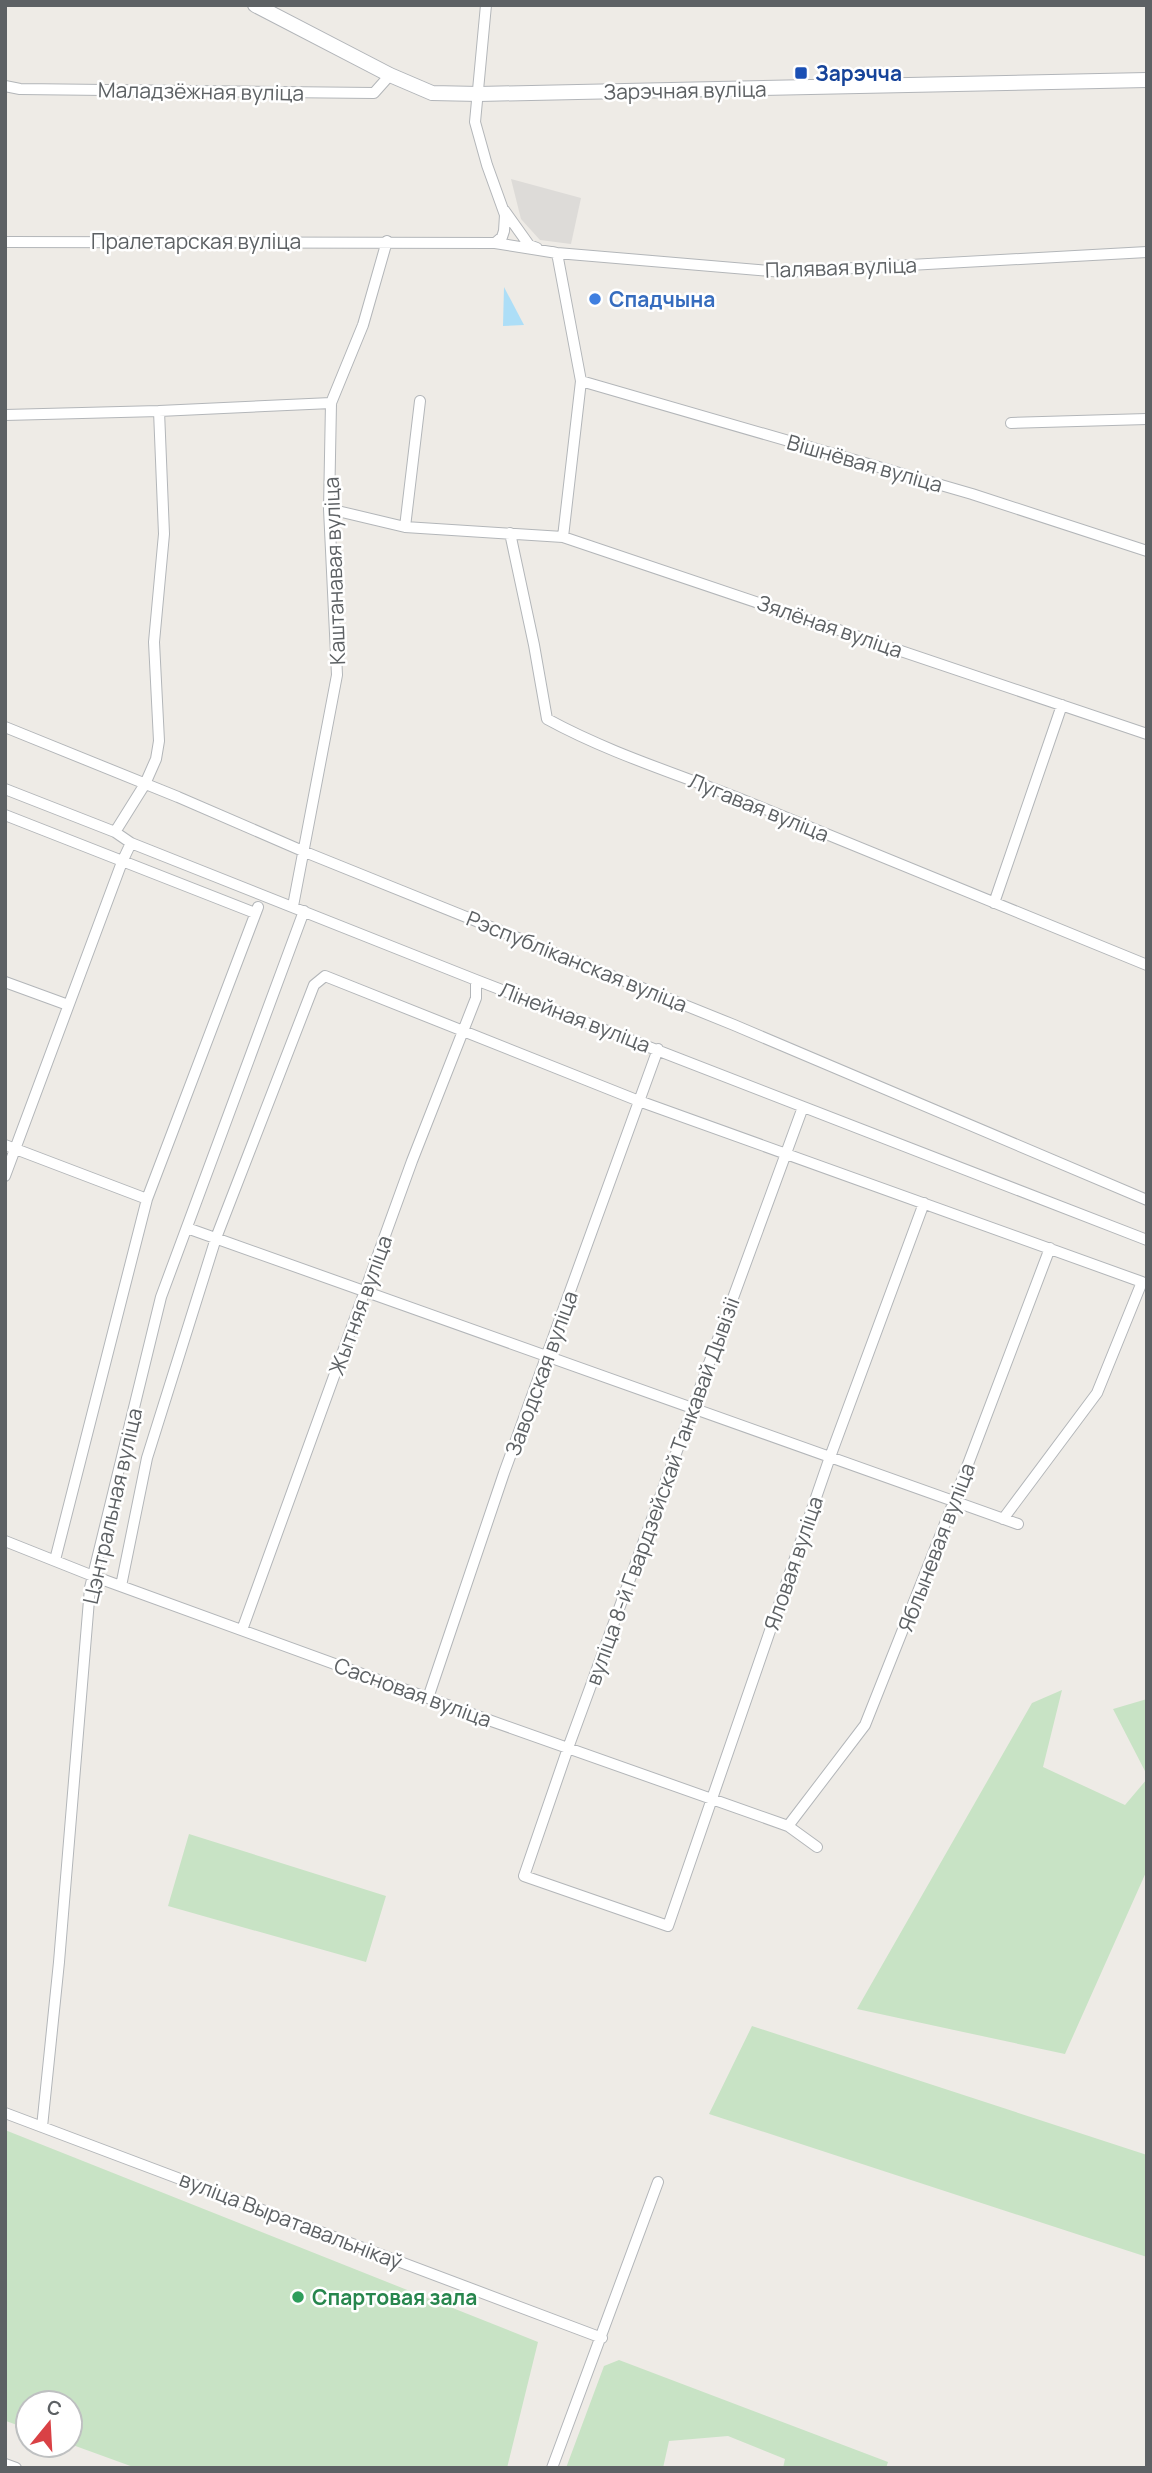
<svg xmlns="http://www.w3.org/2000/svg" width="1152" height="2473" viewBox="0 0 1152 2473" font-family="Manrope,sans-serif">
<style>
.industrial{fill:#dddbd8}
.green{fill:#c8e3c5}
.water{fill:#addef7}
.lines{fill:none;stroke-linecap:round;stroke-linejoin:round}
.street-casing{stroke:#b3b6b9;stroke-width:12}
.secondary-casing{stroke:#b2b5b9;stroke-width:16}
.street{stroke:#fff;stroke-width:10}
.secondary{stroke:#fff;stroke-width:14}
.transit-dot{fill:#1a4fb4;stroke:#fff;stroke-width:2.5}
.shop-dot{fill:#3f7fe0;stroke:#fff;stroke-width:2.5}
.leisure-dot{fill:#2e9e5b;stroke:#fff;stroke-width:2.5}
.labels{text-anchor:middle;dominant-baseline:central;stroke-width:5;stroke-linejoin:round;paint-order:stroke}
.transit-label{font-size:21px;font-weight:bold;fill:#164399;stroke:#fff;text-anchor:start}
.street-label{font-size:21px;fill:#5d6164;stroke:#fff}
.shop-label{font-size:21px;font-weight:bold;fill:#366cbe;stroke:#fff;text-anchor:start}
.leisure-label{font-size:21px;font-weight:bold;fill:#27864d;stroke:#fff;text-anchor:start}
</style>
<rect width="100%" height="100%" fill="#eeebe6"/>
<path class="industrial" d="M511 179 581 198 571 244 540 240 521 219Z"/>
<path class="green" d="M1062 1690 1043 1767 1125 1805 1147 1779V1870L1065 2054 857 2009 1032 1703Z
M1147 1699V1775L1113 1709Z
M189 1834 386 1896 366 1962 168 1906Z
M752 2026 1147 2155V2257L709 2114Z
M5 2130 538 2342 507 2468H136L70 2444V2403H28V2429L6 2421Z
M619 2360 888 2462 886 2468H783L785 2459 728 2436 669 2441 663 2468H566L604 2366Z"/>
<path class="water" d="M504 287 524 325 503 326Z"/>
<g class="lines">
<g class="street-casing">
<path id="street" d="M486 5 475 122 487 165 505 215 504 231 502 237 495 243
M5 86 20 89 374 93 390 75
M504 210 529 245 537 248
M5 242 495 243 557 253 783 272 1147 252
M553 252 557 253 581 381 563 537
M581 381 972 494 1147 551
M5 415 159 411 331 403
M1011 423 1147 419
M329 509 405 527 563 537 1147 734
M405 527 420 401
M510 533 534 645 547 719C611 754 681 775 748 802 881 857 1014 911 1147 965
M5 727 178 797 305 852 734 1025 1147 1200
M5 789 115 832 131 843 476 980 1147 1240
M5 815 255 913
M115 832 145 784 156 759 159 741 154 642 164 534 159 411
M994 903 1062 705
M293 906 337 675 329 509 331 403 363 325 387 241
M5 982 68 1005
M803 1107 568 1748 524 1876 668 1926 830 1457 924 1203
M5 1145 147 1199
M5 1176 122 862 131 843
M187 1228 1018 1524
M5 1541 93 1576 483 1718 788 1826 817 1847
M55 1560 147 1199 258 907
M121 1586 147 1458 216 1238 314 985 325 976 639 1101 1142 1282 1097 1393 1003 1519
M242 1630 412 1161 476 998V980
M428 1698 504 1473 658 1049
M788 1826 865 1725 954 1501 1050 1248
M5 2113 602 2338
M42 2127 59 1962 90 1588 161 1297 304 911
M5 2464 16 2468
M552 2468 658 2182"/>
</g>
<g class="secondary-casing">
<path id="secondary" d="M255 5 390 75 432 93 479 94 1147 80"/>
</g>
<use href="#street" class="street"/>
<use href="#secondary" class="secondary"/>
</g>
<rect class="transit-dot" x="794" y="66" width="14" height="14" rx="3.5"/>
<circle class="shop-dot" cx="595" cy="299" r="7"/>
<circle class="leisure-dot" cx="298" cy="2297" r="7"/>
<g class="labels">
<g class="transit-label">
<text x="815" y="73">Зарэчча</text>
</g>
<g class="street-label">
<text transform="translate(685 90) rotate(-1)">Зарэчная вуліца</text>
<text transform="translate(201 91) rotate(1)">Маладзёжная вуліца</text>
<text x="196" y="241">Пралетарская вуліца</text>
<text transform="translate(841 267) rotate(-2)">Палявая вуліца</text>
<text transform="translate(865 463) rotate(16)">Вішнёвая вуліца</text>
<text transform="translate(334 571) rotate(-92)">Каштанавая вуліца</text>
<text transform="translate(830 626) rotate(19)">Зялёная вуліца</text>
<text transform="translate(759 807) rotate(22)">Лугавая вуліца</text>
<text transform="translate(577 961) rotate(22)">Рэспубліканская вуліца</text>
<text transform="translate(575 1017) rotate(21)">Лінейная вуліца</text>
<text transform="translate(360 1305) rotate(-70)">Жытняя вуліца</text>
<text transform="translate(541 1373) rotate(-70)">Заводская вуліца</text>
<text transform="translate(662 1491) rotate(-70)">вуліца 8-й Гвардзейскай Танкавай Дывізіі</text>
<text transform="translate(112 1506) rotate(-77)">Цэнтральная вуліца</text>
<text transform="translate(936 1547) rotate(-69)">Яблыневая вуліца</text>
<text transform="translate(793 1563) rotate(-71)">Яловая вуліца</text>
<text transform="translate(413 1692) rotate(20)">Сасновая вуліца</text>
<text transform="translate(291 2220) rotate(21)">вуліца Выратавальнікаў</text>
</g>
<g class="shop-label">
<text x="609" y="299">Спадчына</text>
</g>
<g class="leisure-label">
<text x="312" y="2297">Спартовая зала</text>
</g>
</g>
<rect width="1152" height="2473" fill="none" stroke="#5d6164" stroke-width="14"/>
<g transform="translate(49 2424) rotate(18)"><circle r="33" fill="#ffffff" stroke="#bec0c1" stroke-width="2"/>
<path d="M0-5L12 26L0 18L-12 26Z" fill="#d94145"/>
<text y="-10" font-size="19" font-weight="bold" text-anchor="middle" fill="#5d6164">С</text>
</g>
</svg>
